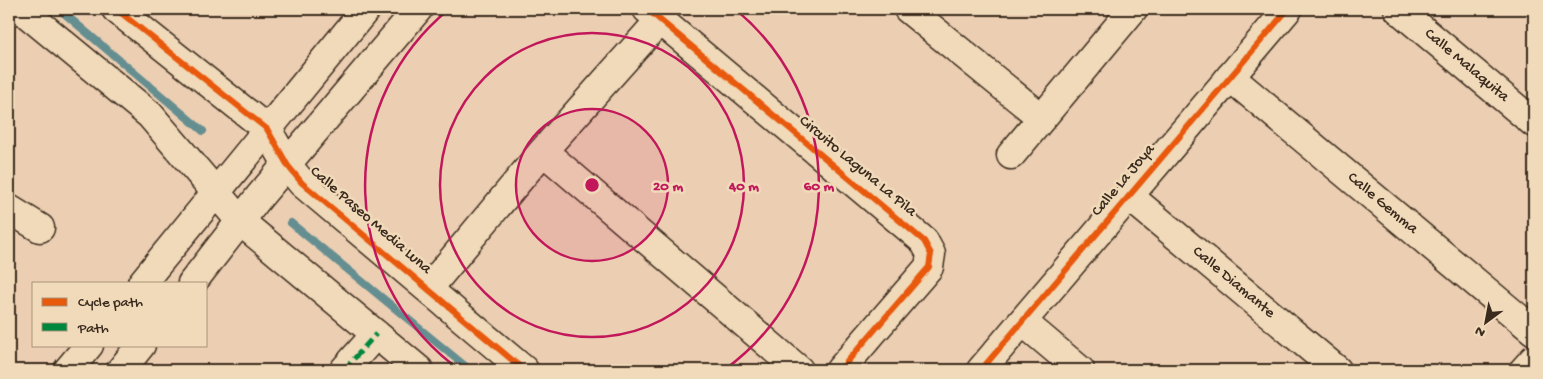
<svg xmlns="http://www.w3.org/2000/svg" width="1543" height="379" viewBox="0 0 1543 379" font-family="'Gochi Hand',sans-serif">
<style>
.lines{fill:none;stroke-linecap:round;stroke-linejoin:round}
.stream{stroke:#658e91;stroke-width:8}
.minor-casing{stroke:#3b2a1e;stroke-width:31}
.tertiary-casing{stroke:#3b2a1e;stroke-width:31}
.minor{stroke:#f0dab9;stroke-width:28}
.tertiary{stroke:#f0dab9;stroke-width:28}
.quiet{stroke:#00873e;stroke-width:5;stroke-dasharray:10 5;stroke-linecap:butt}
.cycleway-casing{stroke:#f0dab9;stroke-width:9}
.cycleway{stroke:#e8590c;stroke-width:6}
.ring{fill:none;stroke:#c2185b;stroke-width:2.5}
.labels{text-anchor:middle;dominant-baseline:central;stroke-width:5;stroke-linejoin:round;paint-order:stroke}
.street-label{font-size:16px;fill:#3b2a1e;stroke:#f0dab9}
.centre{fill:#c2185b;stroke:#f0dab9;stroke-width:2.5}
.ring-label{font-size:15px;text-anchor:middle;font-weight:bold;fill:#c2185b;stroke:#f0dab9;stroke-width:5;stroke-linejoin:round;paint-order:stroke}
</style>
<rect width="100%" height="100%" fill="#eccfb2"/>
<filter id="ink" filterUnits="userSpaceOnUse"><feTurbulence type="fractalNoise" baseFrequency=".02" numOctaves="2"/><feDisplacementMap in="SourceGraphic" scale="10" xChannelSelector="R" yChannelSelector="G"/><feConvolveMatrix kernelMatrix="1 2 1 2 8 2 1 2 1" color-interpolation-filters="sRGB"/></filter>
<g filter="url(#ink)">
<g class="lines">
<path class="stream" d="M59 9 203 131
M291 223 470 370"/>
<g class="minor-casing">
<path id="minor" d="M21 9 150 115 241 222 419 370
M116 9 267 129 288 166 302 183 524 370
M647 9 924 241 931 254 929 267 840 370
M908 9 1042 118 1133 9
M1398 9 1534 123
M1230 77 1534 331
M543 151 799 370
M1011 155 1042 118
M1129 196 1337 370
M9 209 40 228
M428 289 543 151 660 20
M1023 322 1080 370
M344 370 376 334
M1524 370 1534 359"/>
</g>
<g class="tertiary-casing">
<path id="tertiary" d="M142 283 366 9
M192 283 259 197 418 9
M68 370 89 345
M121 370 141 345
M981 370 1288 9"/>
</g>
<use href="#minor" class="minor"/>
<use href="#tertiary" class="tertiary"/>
<path class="quiet" d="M344 370 376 334"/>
<g class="cycleway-casing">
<path id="cycleway" d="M116 9 267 129 288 166 302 183 524 370
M647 9 924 241 931 254 929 267 840 370
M981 370 1288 9"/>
</g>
<use href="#cycleway" class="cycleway"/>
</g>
</g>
<circle cx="592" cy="185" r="76" fill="#c2185b" fill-opacity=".12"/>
<g class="ring">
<circle cx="592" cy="185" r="76"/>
<circle cx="592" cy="185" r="152"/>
<path d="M460 370A227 227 0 0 1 448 10M736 10A227 227 0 0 1 724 370"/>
</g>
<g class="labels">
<g class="street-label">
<text transform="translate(1466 66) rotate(40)">Calle Malaquita</text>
<text transform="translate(857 167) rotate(40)">Circuito Laguna La Pila</text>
<text transform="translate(1124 181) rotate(-50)">Calle La Joya</text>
<text transform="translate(1382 204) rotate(40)">Calle Gemma</text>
<text transform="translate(370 221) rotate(41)">Calle Paseo Media Luna</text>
<text transform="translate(1233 283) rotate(40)">Calle Diamante</text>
</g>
</g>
<circle cx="592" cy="185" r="8" class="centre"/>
<g class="ring-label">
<text x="668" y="190">20 m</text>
<text x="744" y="190">40 m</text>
<text x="819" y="190">60 m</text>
</g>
<rect width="1543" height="379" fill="none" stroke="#f0dab9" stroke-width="30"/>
<rect x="15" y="15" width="1513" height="349" fill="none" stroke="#3b2a1e" stroke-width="2" filter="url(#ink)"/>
<rect x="32" y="282" width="175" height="65" fill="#f0dab9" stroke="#a8947b"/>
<rect x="42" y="298" width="25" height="8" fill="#e8590c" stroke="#a8947b"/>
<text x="78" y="306" font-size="15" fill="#3b2a1e">Cycle path</text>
<rect x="42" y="323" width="25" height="8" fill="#00873e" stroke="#a8947b"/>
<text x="78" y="332" font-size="15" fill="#3b2a1e">Path</text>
<g transform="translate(1486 322) rotate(212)" stroke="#f0dab9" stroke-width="4" paint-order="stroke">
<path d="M0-4L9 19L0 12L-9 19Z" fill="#3b2a1e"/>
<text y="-8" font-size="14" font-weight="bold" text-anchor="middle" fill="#3b2a1e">N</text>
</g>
</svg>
